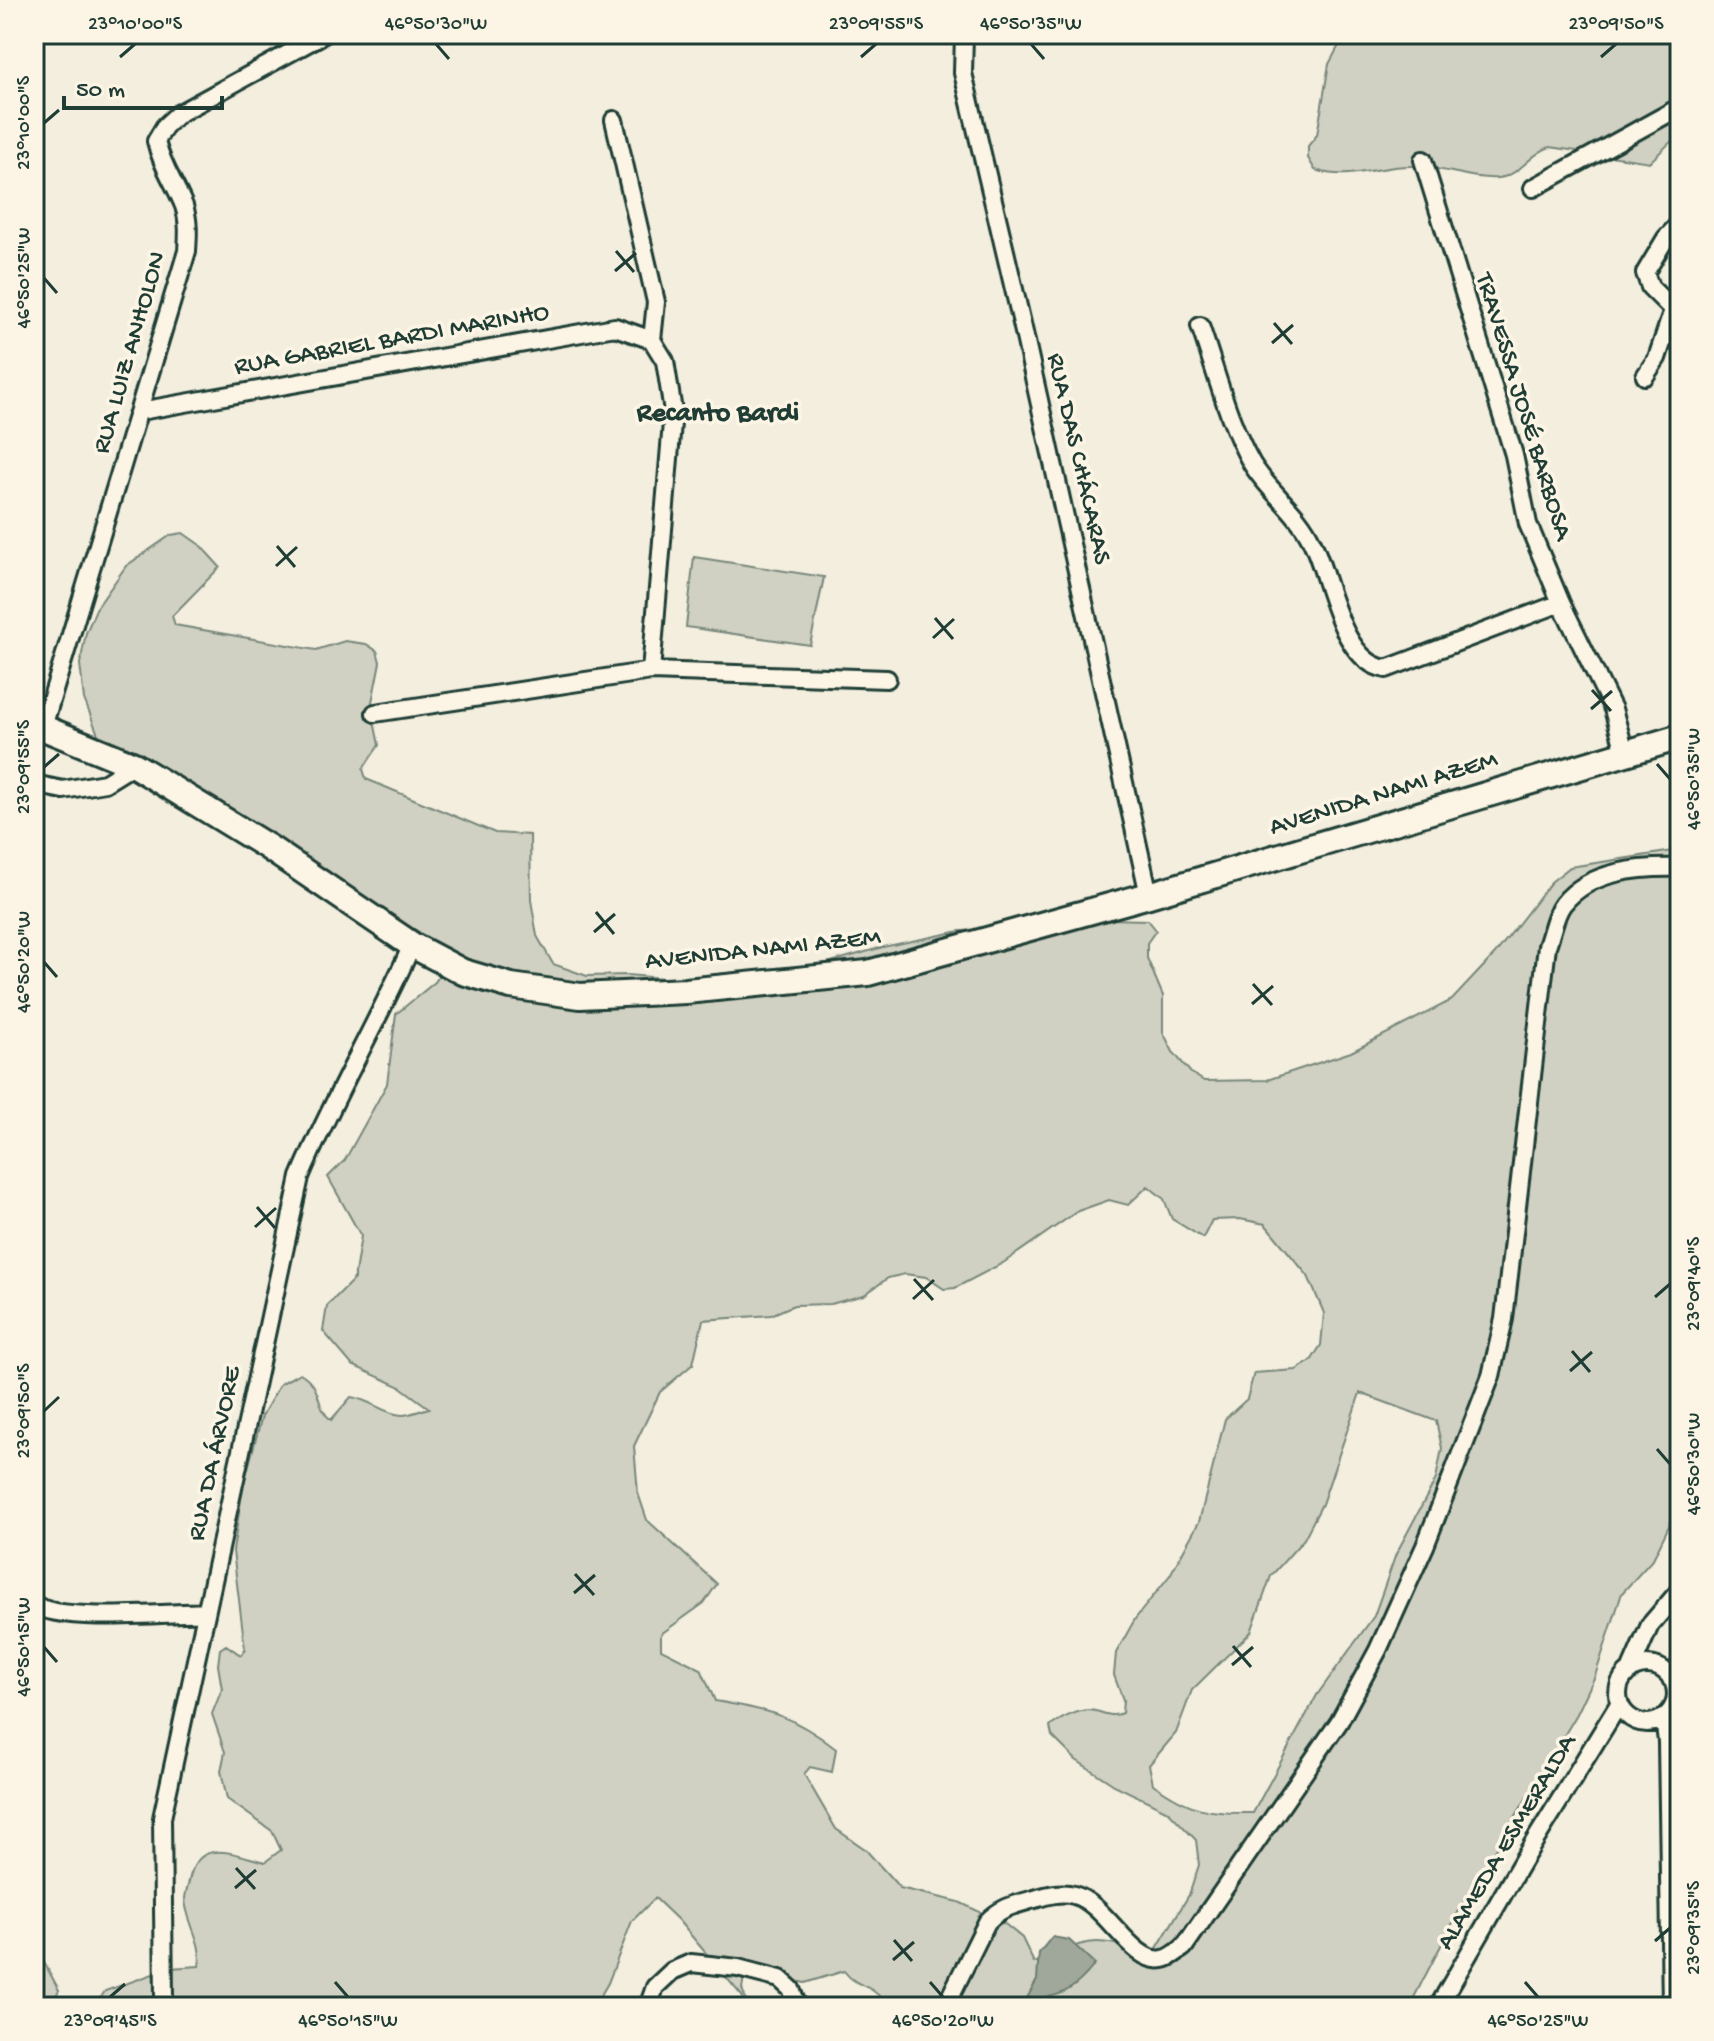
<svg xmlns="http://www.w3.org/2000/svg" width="1714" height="2041" viewBox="0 0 1714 2041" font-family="'Gochi Hand',sans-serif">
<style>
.green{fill:#d0d1c2;stroke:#78877b;stroke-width:2;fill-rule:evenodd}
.water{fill:#a0a89b;stroke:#6c7d72;stroke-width:2}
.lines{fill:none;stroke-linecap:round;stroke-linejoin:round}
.street-casing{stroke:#1f3d34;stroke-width:22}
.secondary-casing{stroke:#1f3d34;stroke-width:30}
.street{stroke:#fcf5e5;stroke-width:16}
.secondary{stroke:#fcf5e5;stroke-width:24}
.ticks{fill:none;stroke:#1f3d34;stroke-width:3}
.labels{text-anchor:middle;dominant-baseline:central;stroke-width:7;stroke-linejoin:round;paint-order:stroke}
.street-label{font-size:26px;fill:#1f3d34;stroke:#fcf5e5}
.neighbourhood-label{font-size:28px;font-weight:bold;fill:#1f3d34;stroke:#fcf5e5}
.neatline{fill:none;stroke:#1f3d34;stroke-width:3}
.ticks-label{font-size:20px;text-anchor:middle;fill:#1f3d34}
</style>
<rect width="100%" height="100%" fill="#f3eede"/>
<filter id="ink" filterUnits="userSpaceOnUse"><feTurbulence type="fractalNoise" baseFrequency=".0125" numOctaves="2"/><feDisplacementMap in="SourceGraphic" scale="16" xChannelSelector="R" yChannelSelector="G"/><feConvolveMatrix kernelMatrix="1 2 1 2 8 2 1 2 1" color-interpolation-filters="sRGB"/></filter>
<g filter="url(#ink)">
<path class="green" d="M1345 34H1680V128L1676 137 1650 162 1550 147C1530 153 1520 176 1498 178 1471 180 1439 166 1412 166 1377 165 1351 182 1315 170L1308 158V146L1317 135 1329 64Z
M183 533 200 545 220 567 172 616 175 625 316 650 345 641 366 644 377 651 380 662 371 707 379 745 363 769 366 779 495 833 530 835 531 900 537 936 553 964 587 976 627 975 698 981 810 968 883 947 960 931 990 930 994 947 1107 919 1148 920 1156 930 1147 943V958L1163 996V1032L1173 1052 1191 1073 1204 1081 1267 1080 1351 1052 1452 1000 1495 954 1551 882 1570 867 1680 850V1503L1653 1559 1622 1593 1595 1676 1577 1714 1461 1907 1409 2007H883V2000C868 1982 858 1989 844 1971L805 1983 750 1972 744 1977 742 1989 749 2007H746L742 1996 678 1920 655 1898 632 1921 608 1983 594 2007H95L105 1991 170 1968 199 1966C204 1943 186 1922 185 1899 185 1894 188 1886 189 1881 198 1836 232 1854 265 1862L281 1850 272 1831 227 1799 221 1771 225 1752 212 1714 222 1689 218 1665 220 1649 226 1645 241 1655 245 1649 233 1551 243 1487 262 1416 280 1384 300 1373C324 1387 314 1406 331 1420L351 1397C371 1400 384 1414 402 1415 410 1415 421 1410 429 1408L399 1386 352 1365 323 1331 327 1306 354 1279 361 1236 328 1177 345 1160 387 1084 396 1014 435 982 450 959 419 932 322 872 294 848 101 742 84 699 80 664 86 633 96 609 126 566 171 535ZM1148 1186 1164 1199 1172 1219 1203 1238 1212 1220 1240 1219 1265 1224 1308 1276 1324 1313 1321 1345 1311 1361 1296 1370 1254 1373 1247 1399 1225 1419 1199 1522 1170 1575 1135 1619 1116 1653 1114 1675 1123 1700 1122 1713C1110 1719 1101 1710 1088 1710 1076 1711 1059 1719 1050 1727L1052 1736 1076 1760 1114 1785 1168 1811 1196 1840 1199 1865 1189 1895 1157 1948 1148 1956 1147 1953C1091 1934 1086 1941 1034 1963L1022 1938 1005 1924 959 1902 900 1888 865 1849 836 1829 804 1774 810 1767 832 1772 836 1749C793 1715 768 1710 715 1701L701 1669 661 1649V1634L704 1603 717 1584 647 1520 638 1493 634 1446 660 1392 693 1364 703 1320 771 1315 794 1305 831 1304 864 1295 888 1278 905 1274 926 1277 944 1289 955 1288 1003 1263 1078 1211 1109 1200 1128 1205ZM1360 1393 1436 1421 1442 1448 1436 1479 1396 1554 1374 1616 1317 1695 1253 1813C1208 1814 1190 1810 1153 1784L1149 1765 1176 1733 1192 1690 1251 1632 1271 1576 1304 1539 1322 1504Z
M694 557 824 577 810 645 686 627Z
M34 1944 59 1990 50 2007H34Z"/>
<path class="water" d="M1052 1937 1069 1940 1095 1964C1076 1989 1059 2000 1027 1998L1037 1980 1039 1953Z"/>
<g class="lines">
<g class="street-casing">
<path id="street" d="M964 34 963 73 1021 319 1149 895
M614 120 656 302 652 340 665 361 673 411 651 671
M1423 160 1514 455 1528 524 1561 603 1613 709 1625 752
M1533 188 1680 107
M1673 310 1650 287 1645 273 1666 238 1680 223
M1200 326C1216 371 1228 422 1252 464 1269 492 1298 511 1312 542 1330 578 1340 662 1386 669L1561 603
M1645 376 1657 358 1673 310 1679 304
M140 411 615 327 652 340
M375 713 651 671 887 679
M43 727 187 251C188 236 189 221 184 206 175 183 162 167 156 141L165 126 178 114 324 34
M34 784 63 790 105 783 134 765
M34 1604C57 1623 172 1613 206 1612
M1618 1694a29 29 0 1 1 58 0a29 29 0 1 1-58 0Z
M1630 1671 1650 1625 1680 1590
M1671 1679 1680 1665
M1664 1718 1667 1742 1671 2007
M164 1997 162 1818 300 1177C333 1098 377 1024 412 945
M648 2007 655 1987 672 1971 691 1963 738 1968 780 1979 791 1989 798 2007
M945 2007 987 1922C1000 1908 1013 1905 1031 1900 1045 1896 1060 1891 1074 1895 1107 1904 1132 1965 1163 1959 1171 1958 1178 1951 1184 1947L1339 1722 1378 1650 1425 1546 1491 1376 1504 1319 1547 946C1552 933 1555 914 1563 904 1590 870 1640 867 1680 868
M1438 2007 1523 1860 1619 1704"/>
</g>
<g class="secondary-casing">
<path id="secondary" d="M34 724 134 765 268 847 412 945 463 972 511 986 580 996 686 991 868 973 1149 895 1680 737"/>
</g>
<use href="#street" class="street"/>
<use href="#secondary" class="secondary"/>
</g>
</g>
<path class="ticks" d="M436 44 449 59M1031 44 1044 59M120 57 135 44M861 57 876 44M1601 57 1616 44M44 123 59 110M616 251 634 272M615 271 636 253M44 278 57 293M1274 323 1292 344M1272 343 1293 325M277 546 295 567M276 566 297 547M935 618 953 639M933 638 954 619M1592 690 1611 711M1591 709 1612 691M1657 764 1670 779M44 767 59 754M596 912 614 934M594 932 615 914M44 962 57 977M1253 984 1272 1005M1252 1004 1273 986M257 1207 275 1228M255 1227 276 1208M914 1279 933 1300M1655 1297 1670 1284M913 1299 934 1280M1572 1351 1590 1372M1570 1371 1592 1352M44 1411 59 1397M1657 1449 1670 1464M575 1574 594 1595M574 1593 595 1575M1233 1646 1251 1667M44 1647 57 1662M1232 1665 1253 1647M236 1868 255 1889M235 1888 256 1870M894 1940 912 1961M1655 1941 1670 1928M893 1960 914 1942M335 1982 348 1997M930 1982 943 1997M1525 1982 1538 1997M110 1997 125 1984"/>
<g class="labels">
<g class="street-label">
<text transform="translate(392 341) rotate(-10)">RUA GABRIEL BARDI MARINHO</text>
<text transform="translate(131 353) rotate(-74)">RUA LUIZ ANHOLON</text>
<text transform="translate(1522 407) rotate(73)">TRAVESSA JOSÉ BARBOSA</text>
<text transform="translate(1077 459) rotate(77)">RUA DAS CHÁCARAS</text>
<text transform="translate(1384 795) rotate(-17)">AVENIDA NAMI AZEM</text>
<text transform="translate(763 951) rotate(-6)">AVENIDA NAMI AZEM</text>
<text transform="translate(216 1454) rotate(-78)">RUA DA ÁRVORE</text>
<text transform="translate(1508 1843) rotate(-59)">ALAMEDA ESMERALDA</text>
</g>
<g class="neighbourhood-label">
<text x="718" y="414">Recanto Bardi</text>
</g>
</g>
<rect width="1714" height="2041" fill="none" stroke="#fcf5e5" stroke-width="88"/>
<path d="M64 96v12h158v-12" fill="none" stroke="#1f3d34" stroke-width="4"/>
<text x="76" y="96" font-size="24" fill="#1f3d34" stroke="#fcf5e5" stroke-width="6" paint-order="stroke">50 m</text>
<rect x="44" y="44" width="1626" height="1953" class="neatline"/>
<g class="ticks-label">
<text x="135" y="29">23°10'00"S</text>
<text x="436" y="29">46°50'30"W</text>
<text x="876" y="29">23°09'55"S</text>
<text x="1031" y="29">46°50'35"W</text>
<text x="1616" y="29">23°09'50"S</text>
<text transform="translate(22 123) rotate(-90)" y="7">23°10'00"S</text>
<text transform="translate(22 278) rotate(-90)" y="7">46°50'25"W</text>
<text transform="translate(22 767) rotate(-90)" y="7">23°09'55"S</text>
<text transform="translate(1692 779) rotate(-90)" y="7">46°50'35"W</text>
<text transform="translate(22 962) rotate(-90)" y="7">46°50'20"W</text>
<text transform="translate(1692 1284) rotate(-90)" y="7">23°09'40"S</text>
<text transform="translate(22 1411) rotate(-90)" y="7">23°09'50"S</text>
<text transform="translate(1692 1464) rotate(-90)" y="7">46°50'30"W</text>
<text transform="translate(22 1647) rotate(-90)" y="7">46°50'15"W</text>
<text transform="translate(1692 1928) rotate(-90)" y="7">23°09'35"S</text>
<text x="110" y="2026">23°09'45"S</text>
<text x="348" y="2026">46°50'15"W</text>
<text x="943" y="2026">46°50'20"W</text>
<text x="1538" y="2026">46°50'25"W</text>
</g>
</svg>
